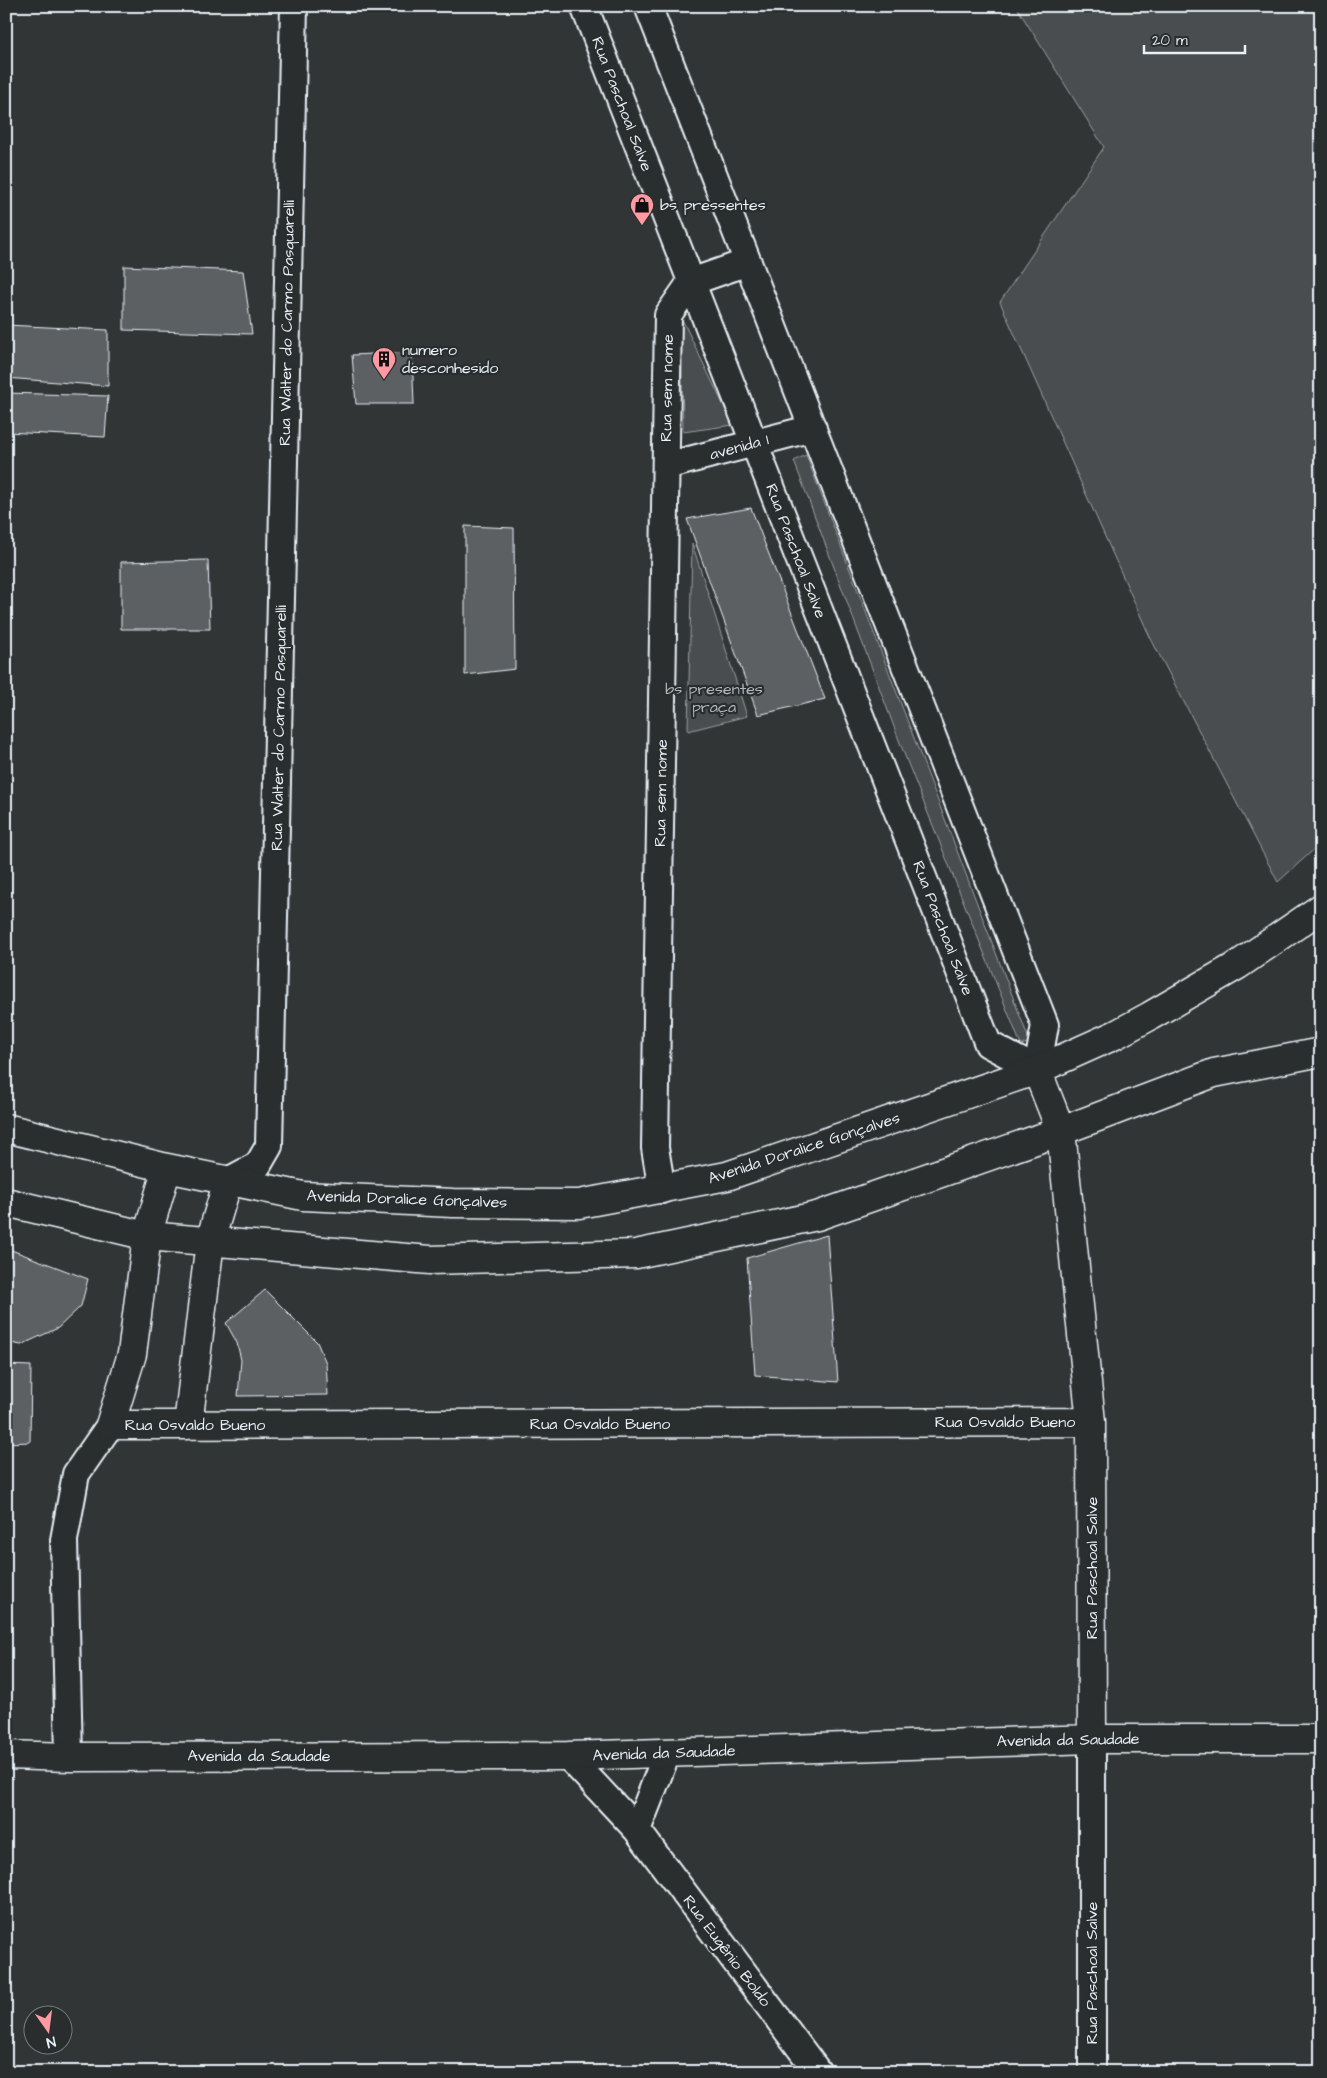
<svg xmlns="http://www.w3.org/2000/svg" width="1327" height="2078" viewBox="0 0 1327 2078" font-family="'Architects Daughter',sans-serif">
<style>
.green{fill:#494d4f;stroke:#989fa4}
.building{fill:#5c6063;stroke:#e8f1f8}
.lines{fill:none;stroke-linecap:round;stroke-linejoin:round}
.minor-casing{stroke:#e8f1f8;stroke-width:30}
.tertiary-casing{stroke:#e8f1f8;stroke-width:31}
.minor{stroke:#2a2d2e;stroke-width:26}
.tertiary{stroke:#2a2d2e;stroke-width:28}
.labels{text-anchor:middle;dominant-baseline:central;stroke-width:4.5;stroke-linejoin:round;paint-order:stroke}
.street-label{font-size:16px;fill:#e8f1f8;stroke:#2a2d2e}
.poi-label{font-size:16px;fill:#e8f1f8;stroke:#2a2d2e;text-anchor:start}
.park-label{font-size:16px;fill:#b0b8bd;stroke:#2a2d2e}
</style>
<rect width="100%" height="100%" fill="#323536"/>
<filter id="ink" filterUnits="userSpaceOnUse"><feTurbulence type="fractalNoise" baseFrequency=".02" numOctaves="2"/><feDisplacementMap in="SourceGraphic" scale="10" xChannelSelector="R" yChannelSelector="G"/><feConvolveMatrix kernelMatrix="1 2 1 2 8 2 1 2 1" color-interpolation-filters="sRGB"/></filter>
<g filter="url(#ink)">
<path class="green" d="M1016 6H1321V843L1278 882 1150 637 1000 302 1104 147Z
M681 317 733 425 683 432Z
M806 455 1030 1042 1021 1045 905 756 794 461Z
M692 543 747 716 688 731Z"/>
<path class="building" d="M124 266 243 271 252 334 124 330Z
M6 325 108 330V386L6 378Z
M412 352 414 404H356L352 355Z
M6 393 108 396 105 437 6 432Z
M751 508 825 699 758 715 687 519Z
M465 526 514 528 515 669 465 675Z
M208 560 210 629H121V562Z
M827 1235 838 1382 755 1375 747 1258Z
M6 1248 88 1279 81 1306 58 1328 21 1345 6 1342Z
M265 1290 317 1342 326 1363 328 1395 238 1396 241 1360 237 1343 226 1323Z
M6 1365 31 1366 30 1442 6 1443Z"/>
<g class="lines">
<g class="minor-casing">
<path id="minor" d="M584 6 988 1044 1037 1070 1045 1025 648 6
M666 466 813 428
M228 1181 258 1165 269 1146 294 6
M662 1190 655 1148 668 315 691 282 748 262
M568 1756 637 1830 818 2072
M69 1757 64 1540 76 1474 110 1425
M637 1830 667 1753
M1092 2072V1739"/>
</g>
<g class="tertiary-casing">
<path id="tertiary" d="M1037 1070 1061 1131 1091 1422 1092 1739
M6 1128 167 1168 303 1196 453 1203 579 1204 727 1176 1037 1070 1115 1035 1150 1016 1238 965 1321 908
M167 1168 147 1236 132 1354 110 1425 1091 1422
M6 1202 147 1236 430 1260 636 1254 817 1216 1061 1131 1214 1073 1321 1052
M188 1425 210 1241 228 1181
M6 1755 69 1757 568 1756 1092 1739H1321"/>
</g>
<use href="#minor" class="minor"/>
<use href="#tertiary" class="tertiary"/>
</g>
</g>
<defs>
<g id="shop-pin" transform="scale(1.25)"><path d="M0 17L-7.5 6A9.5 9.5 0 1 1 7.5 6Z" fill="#ff9aa2" stroke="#2a2d2e"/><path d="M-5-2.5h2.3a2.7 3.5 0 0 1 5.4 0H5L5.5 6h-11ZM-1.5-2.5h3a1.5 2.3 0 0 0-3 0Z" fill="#111"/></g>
<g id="building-pin" transform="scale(1.25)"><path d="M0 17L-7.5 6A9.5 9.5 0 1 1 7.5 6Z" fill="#ff9aa2" stroke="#2a2d2e"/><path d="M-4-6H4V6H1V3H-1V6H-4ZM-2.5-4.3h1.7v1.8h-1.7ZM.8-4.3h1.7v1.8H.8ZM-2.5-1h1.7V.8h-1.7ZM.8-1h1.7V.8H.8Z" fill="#111"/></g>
</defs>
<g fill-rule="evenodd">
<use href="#shop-pin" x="642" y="205"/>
<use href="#building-pin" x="384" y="359"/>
</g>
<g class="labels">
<g class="street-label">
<text transform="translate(622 104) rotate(69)">Rua Paschoal Salve</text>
<text transform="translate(287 323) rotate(-89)">Rua Walter do Carmo Pasquarelli</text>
<text transform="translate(667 388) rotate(-89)">Rua sem nome</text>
<text transform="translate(739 447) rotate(-15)">avenida 1</text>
<text transform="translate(796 551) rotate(69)">Rua Paschoal Salve</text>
<text transform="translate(279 728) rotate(-89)">Rua Walter do Carmo Pasquarelli</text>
<text transform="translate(661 793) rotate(-89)">Rua sem nome</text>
<text transform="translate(943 928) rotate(69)">Rua Paschoal Salve</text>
<text transform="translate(804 1148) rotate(-18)">Avenida Doralice Gonçalves</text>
<text transform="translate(407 1199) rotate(2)">Avenida Doralice Gonçalves</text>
<text x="1005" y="1422">Rua Osvaldo Bueno</text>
<text x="600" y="1424">Rua Osvaldo Bueno</text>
<text x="195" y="1425">Rua Osvaldo Bueno</text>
<text transform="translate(1092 1568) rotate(-90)">Rua Paschoal Salve</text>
<text transform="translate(1068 1740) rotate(-1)">Avenida da Saudade</text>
<text transform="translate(664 1753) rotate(-2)">Avenida da Saudade</text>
<text x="259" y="1756">Avenida da Saudade</text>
<text transform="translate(727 1951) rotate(53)">Rua Eugênio Boldo</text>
<text transform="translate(1092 1973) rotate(-90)">Rua Paschoal Salve</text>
</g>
<g class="poi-label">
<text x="660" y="205">bs pressentes</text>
<text x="402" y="350">numero<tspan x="402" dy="18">desconhesido</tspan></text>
</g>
<g class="park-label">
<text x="714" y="689">bs presentes<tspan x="714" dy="18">praça</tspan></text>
</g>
</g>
<rect width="1327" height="2078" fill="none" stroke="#2a2d2e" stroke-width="25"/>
<rect x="12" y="12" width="1302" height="2053" fill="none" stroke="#e8f1f8" stroke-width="2" filter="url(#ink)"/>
<g transform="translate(48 2030) rotate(166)"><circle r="24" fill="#2a2d2e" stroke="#767b7f"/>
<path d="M0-4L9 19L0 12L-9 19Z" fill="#ff9aa2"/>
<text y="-8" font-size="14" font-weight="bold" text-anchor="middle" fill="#e8f1f8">N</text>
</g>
<path d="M1144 45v8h101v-8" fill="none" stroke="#e8f1f8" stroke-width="2.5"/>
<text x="1152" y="45" font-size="15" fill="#e8f1f8" stroke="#2a2d2e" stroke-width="4" paint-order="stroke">20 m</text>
</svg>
